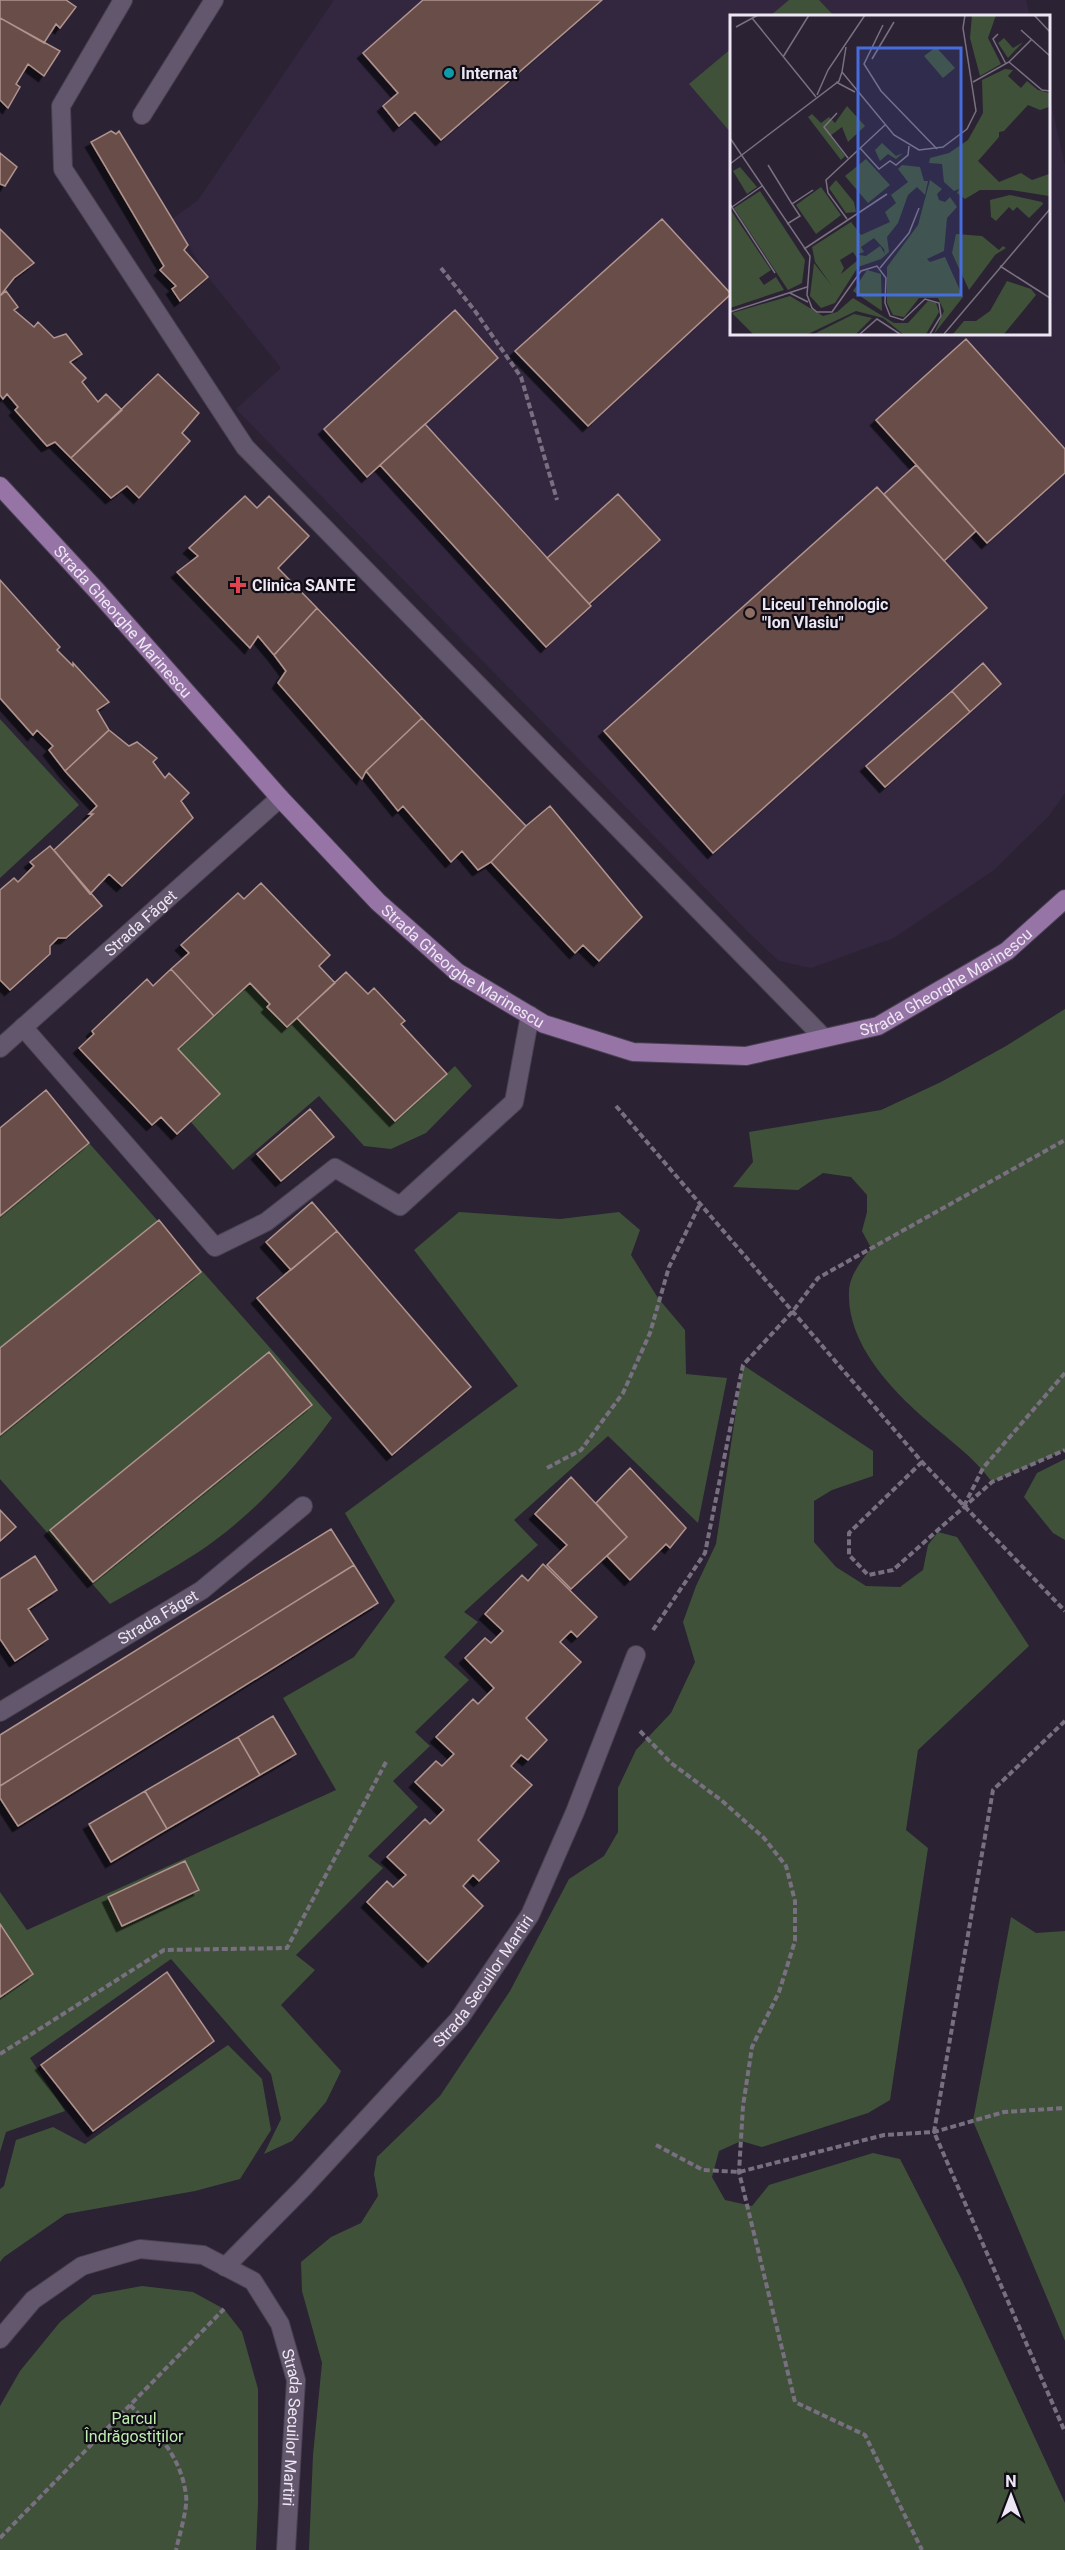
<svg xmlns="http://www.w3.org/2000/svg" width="1065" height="2550" viewBox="0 0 1065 2550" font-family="Roboto,sans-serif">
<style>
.built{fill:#332740}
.green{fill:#3f5239}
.building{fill:#684e49;stroke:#b1938e;stroke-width:1.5;filter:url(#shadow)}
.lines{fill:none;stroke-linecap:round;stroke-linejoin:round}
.minor-casing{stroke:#484050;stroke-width:20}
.major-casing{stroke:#484050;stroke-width:20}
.path{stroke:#787080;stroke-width:4;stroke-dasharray:6 3;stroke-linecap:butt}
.minor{stroke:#62576d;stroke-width:18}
.major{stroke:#9774a6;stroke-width:18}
.culture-dot{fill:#0f9aa8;stroke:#110d16;stroke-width:2}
.health-dot{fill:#e0444e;stroke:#110d16;stroke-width:2}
.education-dot{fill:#8d6e63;stroke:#110d16;stroke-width:2}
.labels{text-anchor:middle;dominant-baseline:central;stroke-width:4.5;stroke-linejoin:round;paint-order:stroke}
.poi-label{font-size:16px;font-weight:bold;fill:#ede7f3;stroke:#110d16;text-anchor:start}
.street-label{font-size:16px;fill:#ede7f3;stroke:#110d16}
.park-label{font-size:16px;fill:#bcedad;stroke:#110d16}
.inset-road{fill:none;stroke:#797180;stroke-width:1.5}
.view{fill:#476ddd;fill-opacity:0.15;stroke:#476ddd;stroke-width:3}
.inset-edge{fill:none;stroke:#ede7f3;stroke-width:3}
</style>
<defs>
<filter id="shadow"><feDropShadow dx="-5.5" dy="5.5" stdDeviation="0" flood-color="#0009"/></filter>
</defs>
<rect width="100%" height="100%" fill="#2b2234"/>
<path class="built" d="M334 0H1026L1030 16H732V333H1048L1049 95 1065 165V793L1049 816 994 870 894 938 811 968 779 961 749 933 236 409 281 368 208 277 172 219 198 200Z"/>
<path class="green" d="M789 0H819L834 16H770Z
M732 48V134L689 84Z
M0 719 79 805 0 878Z
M250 983 270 1004 268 1007 287 1027 297 1018 395 1121 455 1066 472 1086 426 1133 391 1149 364 1146 319 1096 233 1170 190 1121 178 1049Z
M1065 1009V1450L992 1482C974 1457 948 1439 925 1419 890 1388 847 1343 849 1292 849 1276 862 1260 871 1248L862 1231 867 1212V1195L851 1177 823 1173 798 1190 733 1187 753 1162 749 1132 881 1110 941 1082 1006 1046Z
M89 1143 332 1418C295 1469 250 1518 197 1553 169 1571 139 1587 110 1604L0 1479V1216Z
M459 1212 560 1219 619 1212 640 1230 631 1255 658 1298 685 1330 686 1374 727 1378 698 1523 608 1436 514 1520 538 1545 464 1612 478 1622 444 1657 469 1680 415 1732 430 1746 393 1781 418 1807 368 1856 383 1868 296 1955 315 1970 281 2005 341 2071 326 2102 292 2141 264 2154 281 2119 271 2074 171 1959 30 2058 65 2111 6 2132 0 2152V1892L27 1930 336 1790 283 1698 354 1657 395 1601 345 1513 518 1386 414 1250Z
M743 1365 873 1451V1476L832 1490 814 1501V1542L836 1567 866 1586 900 1587 923 1570 928 1545 938 1532 957 1537 1029 1646 918 1750 906 1830 928 1848 890 2100 868 2113 762 2147 741 2141 719 2151 712 2177 725 2200 752 2206 769 2185 873 2153 900 2159 962 2280 1065 2503V2550H309L313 2455 322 2363 302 2291 301 2262 331 2237 361 2223 378 2196 374 2174 377 2157 440 2096 510 1991 569 1879 604 1856 618 1832V1788L636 1750 671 1713 695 1662 683 1622 696 1586 716 1544Z
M1065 1459V1540L1053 1533 1024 1497 1037 1473Z
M1011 1917 1036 1933 1065 1931V2341L973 2121Z
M228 2045 262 2079 271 2130 240 2179 195 2191 66 2214 4 2257 0 2262V2189L4 2186 16 2140 53 2127 85 2144Z
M142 2286 193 2292 224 2309 242 2332 258 2389V2504L256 2550H0V2406L20 2371 60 2322 93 2295Z"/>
<path class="building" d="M0 0H66L76 7 60 28 56 24 44 43 0 18Z
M423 0H602L441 140 415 112 399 126 383 106 398 93 363 53Z
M0 18 60 51 44 76 28 64 16 84 20 87 8 108 0 100Z
M111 131 116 134 119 131 188 245 184 250 208 277 180 301 172 289 176 286 160 270 164 266 91 142Z
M0 153 17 167 5 186 0 184Z
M662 219 731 294 588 426 515 351Z
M0 229 34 263 14 278 0 296Z
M6 291 18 307 14 310 34 327 38 322 54 338 66 334 82 354 70 362 86 378 82 382 98 402 106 394 122 410 71 458 55 442 47 446 15 410 18 407 7 394 3 399 0 395V296Z
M455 310 498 358 367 477 324 429Z
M966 339 1065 449V473L987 543 876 420Z
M158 374 199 413 182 433 190 441 139 498 127 486 111 498 71 458Z
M425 424 591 606 546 647 380 465Z
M916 465 976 531 944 561 884 494Z
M877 487 987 608 713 853 604 731Z
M618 494 660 540 589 604 547 558Z
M245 496 257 508 269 496 309 536 278 568 317 608 274 655 258 636 250 648 177 572 198 556 189 548Z
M0 580 60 647 57 650 73 666V663L109 702 97 710 109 730 65 771 49 750 53 746 37 730 33 735 0 698Z
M317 608 422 718 366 771 362 779 278 683 286 671 274 655Z
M983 663 1001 684 970 712 952 691Z
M952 691 970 712 885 787 866 766Z
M422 718 526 826 491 862 478 870 462 851 451 862 403 806 398 811 366 771Z
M109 730 129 746 137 742 157 758 153 762 165 778 169 773 189 793 181 801 193 818 122 886 109 874 90 894 54 850 93 814H89L97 806 65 771Z
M550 806 642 917 599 961 583 945 575 953 491 862 526 826Z
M50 846 102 906 66 938H58L50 946V954L10 990 0 980V890L14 878 18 882 34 866 30 862Z
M261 883 330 955 319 966 335 983 287 1027 267 1007 270 1004 250 983 214 1016 171 969 189 953 181 945 238 893 244 899Z
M171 969 214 1016 178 1049 220 1094 177 1134 161 1117 152 1125 79 1048 94 1034 92 1031 147 979 153 986Z
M346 972 368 994 374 988 405 1021 401 1024 447 1074 395 1121 297 1018Z
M46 1090 89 1143 0 1216V1128Z
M310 1109 334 1137 281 1181 257 1154Z
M312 1202 337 1231 291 1270 266 1242Z
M159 1220 201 1272 0 1435V1348Z
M337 1231 471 1387 392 1455 257 1298Z
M269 1352 312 1405 93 1582 50 1530Z
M630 1468 686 1528 670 1548 666 1544 630 1580 607 1556 627 1537 596 1503Z
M571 1477 627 1537 571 1589 547 1565 567 1545 535 1514Z
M0 1510 16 1527 0 1541Z
M331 1529 354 1565 0 1786V1735Z
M35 1556 57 1590 28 1609 48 1639 15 1661 0 1639V1579Z
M543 1564 597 1617 577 1637 571 1631 560 1642 581 1662 526 1718 547 1740 528 1760 521 1755 511 1766 532 1785 478 1840 499 1861 479 1881 473 1875 463 1886 483 1906 428 1962 367 1902 387 1881 393 1887 406 1875 387 1857 425 1819 430 1824 444 1810 415 1782 436 1761 442 1766 454 1754 436 1737 473 1699 478 1704 494 1688 465 1658 485 1638 491 1643 503 1631 485 1614 522 1575 528 1581Z
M354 1565 378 1603 18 1826 0 1798V1786Z
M273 1716 296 1754 260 1775 238 1737Z
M238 1737 260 1775 167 1829 145 1791Z
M145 1791 167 1829 111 1862 89 1824Z
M185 1861 199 1890 122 1926 108 1897Z
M0 1924 33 1974 0 1997Z
M167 1972 214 2041 93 2131 41 2065Z"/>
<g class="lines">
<g class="minor-casing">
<g id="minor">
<path d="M123 0 61 106 63 169 245 447 824 1038"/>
<path d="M142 115 214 0"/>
<path d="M23 1027 215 1247 266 1222 335 1168 400 1206 514 1102 530 1015"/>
<path id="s1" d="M0 1048 280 798"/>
<path id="s2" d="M0 1712 202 1590 303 1506"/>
<path id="s3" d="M225 2267 303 2188 459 2019 530 1915 575 1812 636 1655"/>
<path id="s4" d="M0 2339 33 2300 82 2266 140 2249 203 2255 253 2281 280 2324 296 2380 286 2550"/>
</g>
</g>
<g class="major-casing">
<g id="major">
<path id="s5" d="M0 486 97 591 280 798 378 902 457 972 544 1024 633 1052 746 1056 878 1026 1007 951 1065 899"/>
</g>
</g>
<path class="path" d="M441 268 475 311 521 377 557 500
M616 1106 922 1462 1065 1611
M922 1462 849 1533V1555L868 1575 893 1570 992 1482 1065 1450
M547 1468 581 1450 623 1393 650 1333 669 1267 700 1204
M964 1506 983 1468 1065 1373
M653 1630 705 1553 743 1365 793 1311 818 1278 1065 1140
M1065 1721 993 1790 934 2132 1065 2432
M640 1731 671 1763 721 1800 764 1838 786 1866 795 1901V1941L779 1992 752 2047 743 2106 739 2172 795 2402 865 2435 922 2550
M0 2054 164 1950 287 1948 386 1762
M656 2145 703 2170 739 2172 884 2135 934 2132 1004 2112 1065 2108
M130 2405C156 2431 181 2456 186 2495 188 2508 179 2536 176 2550
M0 2538 224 2309"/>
<use href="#minor" class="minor"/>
<use href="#major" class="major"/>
</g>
<circle class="culture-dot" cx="449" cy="73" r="6"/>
<path class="health-dot" d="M235 576h6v6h6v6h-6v6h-6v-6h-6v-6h6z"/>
<circle class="education-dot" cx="750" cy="613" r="6"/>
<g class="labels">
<g class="poi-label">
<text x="461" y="73">Internat</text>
<text x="252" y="585">Clinica SANTE</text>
<text x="762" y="604">Liceul Tehnologic<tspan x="762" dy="18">"Ion Vlasiu"</tspan></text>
</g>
<g class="street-label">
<text stroke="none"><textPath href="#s5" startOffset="183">Strada Gheorghe Marinescu</textPath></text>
<text stroke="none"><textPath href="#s1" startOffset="188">Strada Făget</textPath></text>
<text stroke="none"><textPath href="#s5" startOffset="669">Strada Gheorghe Marinescu</textPath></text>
<text stroke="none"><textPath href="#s5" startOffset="1191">Strada Gheorghe Marinescu</textPath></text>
<text stroke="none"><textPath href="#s2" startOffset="184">Strada Făget</textPath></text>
<text stroke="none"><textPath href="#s3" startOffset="386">Strada Secuilor Martiri</textPath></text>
<text stroke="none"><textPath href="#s4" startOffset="447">Strada Secuilor Martiri</textPath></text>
</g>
<g class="park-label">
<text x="134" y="2418">Parcul<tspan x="134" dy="18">Îndrăgostiților</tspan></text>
</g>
</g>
<g transform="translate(730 15)">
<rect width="320" height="320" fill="#2b2234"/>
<path d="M242 0H266L258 23 271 49 250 61 240 23ZM274 23 283 33 293 27 278 43 268 28ZM206 32 225 53 213 63 194 41ZM275 54 283 55 278 61 291 73 297 66 308 75 319 78V92L310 95 298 90 274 116 269 117V122L248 146 269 167 291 158 302 165 319 159V181L281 175H250L235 184 227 178 229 174 224 176 214 167 212 149 199 148 200 143 219 138 238 125 253 98 252 65ZM117 91 135 111 118 127 112 112 100 121 115 141 111 145 78 102 82 99 91 108 99 102 105 108ZM152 128 166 141 173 138 166 144 158 139 150 146 145 135ZM136 144 160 170 138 188 115 161ZM172 150 190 152 194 166H198L195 180 187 172 178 180 168 208 157 222 159 237 151 244 128 252 105 288 91 293 80 281 84 248 102 271 85 247 82 232 121 207 131 220 160 207 155 197 166 188 161 180 178 167 168 154ZM144 223 154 234 155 239 150 231 136 241 129 240 128 245 111 259 114 253 110 245 123 237 127 243 128 239 134 237 131 232ZM10 152 27 172 17 179 3 156ZM106 165 124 187 126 197 116 198 99 173ZM200 165 212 174 207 179 209 185 215 187 220 182 227 192 217 203 214 236 197 244 200 247 215 242 233 282 204 319 214 296 208 283H189L174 302 163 300 157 288V252L188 210ZM91 172 111 200 86 219 66 190ZM30 176 75 245 72 268 58 275 4 193ZM280 180 312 187 313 189 299 203 287 192 283 196 279 192 266 206 261 202 260 185ZM0 194 41 255 29 263 34 270 46 262 54 275 0 293ZM226 219 252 221 269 235 273 231 276 233 265 240 239 275 222 238ZM137 255 151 259 152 296 123 276ZM277 266 301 274 306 280 274 319H223L234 306H246L260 296ZM60 281 93 301 107 297 123 283 164 308H178L198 286 206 288 209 297 196 319H173L153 303 126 296 78 319H23L2 298ZM124 299 142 303 126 319H84Z" fill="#3f5239" fill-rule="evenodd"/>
<path class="inset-road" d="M304 0 320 17M22 3 86 82M153 10 134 49 151 76 207 134M6 12 28 0M291 15 320 41M268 19 263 24 276 49M116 32 112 57 164 120 189 135 213 132 237 114 246 96 233 13 235 0M53 42 79 0M142 44 164 7M279 47 312 75 320 76M106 67 125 77M243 67 279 47 302 24M87 80 98 55 135 0M107 98 94 112 118 143M0 123 80 241 77 280 82 293 87 297H102L131 256 147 251 156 263 155 288 160 301 173 305 195 284 209 288 211 301 200 319M130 133 149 154 160 146 166 150 178 140 179 131M0 149 109 66 112 57M38 150 62 189M0 189 45 258M2 192 32 171M117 204 98 178 96 165 155 110M57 209 70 201 62 189 83 175M74 234 157 179M270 251 320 283M150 253 179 218 189 193M60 278 78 287M0 297 77 272M130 319 147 304 170 319M214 319 320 194"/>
<path class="view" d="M128 33H231V280H128Z"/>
<rect width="320" height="320" class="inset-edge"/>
</g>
<g transform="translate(1011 2496)" stroke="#110d16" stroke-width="4.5" paint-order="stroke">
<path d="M0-4.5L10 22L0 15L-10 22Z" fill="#ede7f3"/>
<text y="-9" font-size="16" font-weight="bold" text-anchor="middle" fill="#ede7f3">N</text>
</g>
</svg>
